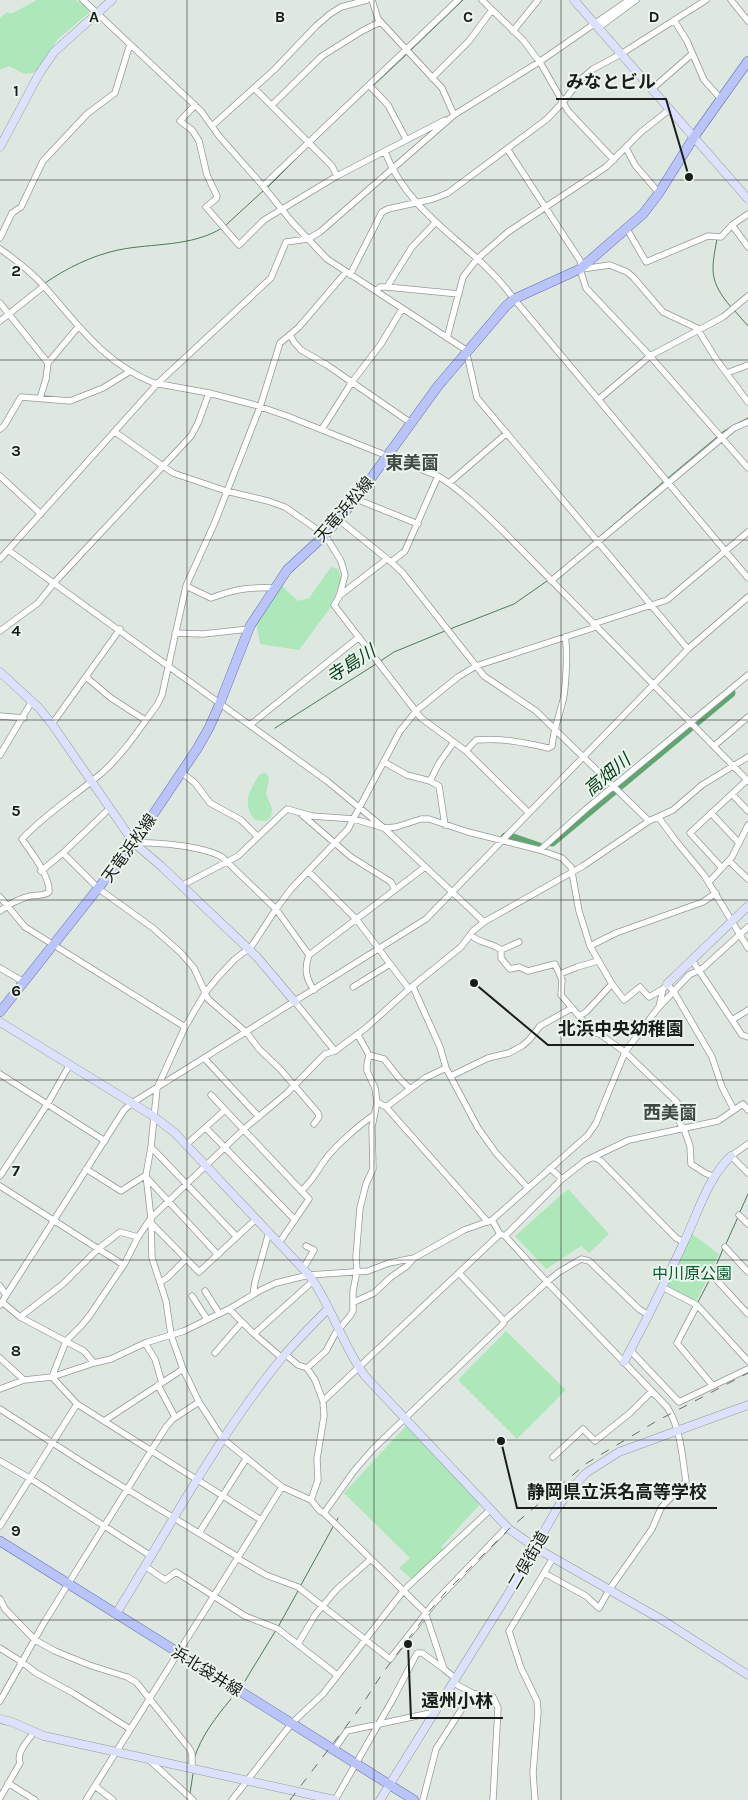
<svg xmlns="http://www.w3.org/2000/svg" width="748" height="1800" viewBox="0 0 748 1800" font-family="Karla,'Noto Sans JP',sans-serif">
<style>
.green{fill:#aee7ba}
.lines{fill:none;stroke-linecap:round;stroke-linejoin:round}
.stream{stroke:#4b7d58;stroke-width:1}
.river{stroke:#60a672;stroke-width:9}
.street-casing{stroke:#939b94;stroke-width:7}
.secondary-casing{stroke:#939b94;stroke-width:9}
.primary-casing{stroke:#6470ab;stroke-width:10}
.street{stroke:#fff;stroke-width:5.5}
.secondary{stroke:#dce1fd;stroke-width:8}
.primary{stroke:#bac4fb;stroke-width:9}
.rail{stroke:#696f6a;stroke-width:1;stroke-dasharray:9 9;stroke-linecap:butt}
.grid{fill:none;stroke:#1a1e1b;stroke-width:1;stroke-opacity:0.55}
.labels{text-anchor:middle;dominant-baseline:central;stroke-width:4;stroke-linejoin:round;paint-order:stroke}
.street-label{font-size:16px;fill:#1a1e1b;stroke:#ebf5ed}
.park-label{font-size:16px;fill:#065b2a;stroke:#ebf5ed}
.neighbourhood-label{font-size:18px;font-weight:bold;fill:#414943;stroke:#ebf5ed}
.water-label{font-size:18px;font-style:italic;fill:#073f1c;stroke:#ebf5ed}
.grid-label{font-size:16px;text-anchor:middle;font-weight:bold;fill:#1a1e1b;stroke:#ebf5ed;stroke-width:4;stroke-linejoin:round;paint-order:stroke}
.leader{fill:none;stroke:#1a1e1b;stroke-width:2}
.callout-dot{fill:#1a1e1b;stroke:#ebf5ed;stroke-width:2}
.callout-label{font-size:18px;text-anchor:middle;font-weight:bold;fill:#1a1e1b;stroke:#ebf5ed;stroke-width:4;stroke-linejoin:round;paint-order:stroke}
</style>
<rect width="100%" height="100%" fill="#dee7e0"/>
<path class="green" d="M37 0H76L92 10 57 40 37 72 25 74 9 66 0 70V18L7 12 11 14Z
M331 567 338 569 341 579 330 608 299 650 260 644 256 621 282 586 298 601 309 598Z
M266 773 269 778 266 794 272 808 271 817 266 821 255 820C241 804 250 789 260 774Z
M568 1189 609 1234 589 1253 581 1246 546 1269 515 1236Z
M692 1234 719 1254 697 1300 694 1301 669 1287 668 1284Z
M506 1331 566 1390 517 1439 458 1380Z
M406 1426 481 1503 441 1547 444 1551 413 1580 399 1568 410 1558 344 1493Z"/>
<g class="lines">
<path class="stream" d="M411 50 463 0
M373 86 407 54
M313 142 370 88
M268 187 308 147
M226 225 263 191
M720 234 728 226
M717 239C711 271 709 281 731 307
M45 283C67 268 91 256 118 250 152 243 192 247 222 228
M734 310 748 326
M721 433 734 425 748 418
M668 478 717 437
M598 538 663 482
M450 629 514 604 547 581
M379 662 394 652 445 631
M275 728 376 664
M501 836 504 833
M739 1214 748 1194
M725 1246 738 1217
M713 1273 723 1249
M698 1302 711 1277
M336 1522 338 1518
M301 1585 334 1525
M278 1627 298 1591
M245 1681 276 1630
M194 1759C201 1736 216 1717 231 1699
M190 1793 193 1774"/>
<path class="river" d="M696 722 731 693
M510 837 539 847
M552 842 689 728"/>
<g class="street-casing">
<path id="street" d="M83 0 201 111 219 136 263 186 292 222 327 259 466 350 477 398 688 649
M482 0 523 40 541 64 568 111 614 160
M731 0 748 21
M674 20 687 41 704 80 721 99
M598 28 636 0
M513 31 538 0
M432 78 469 41 492 10
M369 85 388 105 406 139
M254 88 332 166 337 176
M652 89 692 54
M195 105 180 121 192 130 199 141 207 175 217 196 216 199 206 207 239 245 264 220 337 176 445 120
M272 105 322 56 362 31 380 22
M454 115 539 62 629 0
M212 126 274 70 316 26 330 14 341 7 367 0
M626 148 635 165 659 193
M508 150 581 262 580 269 586 288 650 356 748 468
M385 152C411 219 475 244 514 299L748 578
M263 186 458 0
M732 225 748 247
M627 229 646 262 708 236 721 237 732 225 748 214
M0 238 12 213 21 207 43 161 87 114 115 93 130 44
M0 249C16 260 31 272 44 286 77 324 105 364 154 383L209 393 255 405 287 416 438 476C462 491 481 510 501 529L748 781
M582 269 610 265 627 272 633 277 663 312 697 328 716 359 748 402
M350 275 382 212 388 209 433 199 448 193 547 119 563 102 580 80 593 69 621 54 706 0
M387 287 412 247 436 222
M376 291 380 287H387L459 294
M0 303 48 363
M0 321 44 286
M290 335 294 342 301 350 327 365 411 423
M447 338 463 277 477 259 508 232 606 167 641 132 669 110
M727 373 748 365
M40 398 46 379 48 363 78 327
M599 399 650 356 723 317 748 296
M0 429 4 426 21 397 70 401 103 388 129 372
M322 429 352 382 381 344 402 309
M115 432 173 473 226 491 268 501 285 507 325 535 341 561 345 575 339 597 334 605 421 718 466 751 529 813
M0 476 41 514
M449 483 507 433
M356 499 418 524
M339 520 391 562 402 572 484 676 536 711 649 821
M8 550 327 781 384 828 484 922
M0 559 158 383 271 278 286 242 308 239 320 232 454 115 442 88 378 19 372 0
M391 562 405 551 438 476
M551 581 722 438 734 428 748 422
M186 586 211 598C236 589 248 587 274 588
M339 596 387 559
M593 624 667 600 748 532
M0 631 38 603 54 583 191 436 198 423 209 393
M175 633 203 634 249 629
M86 677 111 698 145 720
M0 716 24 718
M52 724 120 629
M250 725 359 637
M714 746 748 717
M466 751 476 740C501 738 523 742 548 748L552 746C554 728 558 720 562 704 566 692 568 649 565 637
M0 755 32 701
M384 762 407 775 430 781 439 786 445 825
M181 772 195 783 210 803 241 820 258 837
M430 781 439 763 454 742
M732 794 748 811
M711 813 739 843
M301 814 351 857 391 882 395 890
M659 818 676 841 704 875 748 948
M134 843C156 842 203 846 222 857L276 909 309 955C304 969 306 979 314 990
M540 850 586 809 748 675
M63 853 99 889 153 928 181 953 194 968 208 999 247 1033 259 1049 280 1069 318 1113 319 1117 314 1124
M729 861 748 879
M722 868 690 833 747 780
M41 871 63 853 109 809
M308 871 357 920 409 989
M709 882 732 857 748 825
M181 886 238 856 287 809 312 816 354 819 384 828 396 827 421 819H429L468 832 540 850 562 858 571 867 579 911 590 946 612 984 624 1000 640 987 649 997 663 989
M0 897 25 927 185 1027
M0 911C9 904 19 899 30 896 37 894 43 897 49 892 50 876 31 852 22 839 46 813 76 795 103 772 124 753 140 728 157 705L162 695 186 586 215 522 260 407 280 343 299 327 346 272
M471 935C480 944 491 942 501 950L519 942
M590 946 616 933 703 902 716 893
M501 950V958L510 969 519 967 528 971 555 964 562 980 561 995 592 1031 601 1035 625 1052 676 1101 678 1104 675 1113 683 1129
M309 955 425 867
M692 960 742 1035 748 1037
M0 968 24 982
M560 974 577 967 598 961
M353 987 390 964
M413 987 440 1047 446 1068 478 1128 496 1153 528 1188
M295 1002 335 1051
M659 1007 663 989 667 984 674 992 712 1057 722 1087 734 1110
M579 1016 586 1012 612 984
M732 1020 748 1010
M369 1055 384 1059 399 1078 410 1089
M205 1059 259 1117
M0 1074 105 1141
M451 1076 488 1058 509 1053 522 1046 529 1040 540 1026 572 1008
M211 1095 309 1199 279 1243
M377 1102 386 1107 488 1222
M386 1107 425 1078 446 1068
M206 1128 295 1220
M684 1129 690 1146 691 1164 705 1173 714 1177
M187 1144 225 1110
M748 1144 731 1156 748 1173
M151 1147 237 1237
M595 1158 600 1160 676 1238 684 1242
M550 1168 562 1179
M86 1169 121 1191 146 1175
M0 1176 48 1103 70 1064
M147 1178 218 1255
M0 1186 122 1264
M301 1191C313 1181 316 1172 325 1160 335 1146 359 1125 374 1115
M739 1215 748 1224
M492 1220 500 1234 505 1236 547 1282 559 1272 581 1259 589 1261 639 1309 648 1315
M151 1223 199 1272 256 1219
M505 1236 562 1179 585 1161 629 1140 718 1121 743 1104 748 1110
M725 1247 748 1272
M303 1269 314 1250 306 1246
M459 1273 504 1321
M712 1275 748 1314
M161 1282 168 1277 186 1259
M0 1286 6 1295
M662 1287 697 1305 748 1361
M205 1291 219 1313
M253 1295 255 1282 269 1232
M192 1296 207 1319
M2 1302 20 1317 84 1351 94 1363
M354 1302 374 1293 391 1277 407 1266 414 1258
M0 1305 124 1110 132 1103 426 919 688 649 748 597
M697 1305 677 1343 713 1386
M229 1309 254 1334 282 1358
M20 1317 63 1284 98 1249 120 1232 138 1237
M254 1334 313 1281
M145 1343 155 1359 162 1383
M630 1350 679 1402 748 1369
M215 1353 242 1322
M285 1354 298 1365 307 1368 315 1380 323 1401 324 1416 317 1459 318 1480 311 1500
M0 1358 24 1380
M307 1368 326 1351 335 1334 350 1316 353 1311V1291L357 1271 356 1257 360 1208 366 1184 373 1169 372 1127 377 1102 375 1088 367 1071V1065L369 1055 358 1035
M158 1385 175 1417
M0 1389 24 1380 52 1377 94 1363 111 1359 145 1343 184 1331 229 1309 261 1290 276 1283 309 1275 368 1271 389 1263 414 1258 464 1230 492 1220 588 1135 596 1123 625 1052 658 1008 689 975 703 968 748 927
M323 1401 500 1234
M0 1409 87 1465 238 1557
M104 1421 183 1369
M553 1457 583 1429 595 1441 630 1413 651 1392
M0 1461 31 1479 151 1556
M324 1513 320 1511 311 1500 282 1487 223 1439 199 1402 183 1369 171 1335 166 1301 152 1258 151 1218 146 1175 151 1147 157 1088 185 1027 205 993 218 977 235 959 251 947 276 909 291 889 348 829 400 731 417 710 458 677 476 666 596 627
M261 1520 77 1404 52 1377 66 1341 82 1325 90 1315 125 1263 138 1237 151 1218 244 1129 287 1093 325 1054 335 1051 367 1027 409 989 461 947 473 931 484 922 583 866 649 821 673 810 702 785 748 757
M0 1526 77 1404
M199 1533 246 1459
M237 1558 266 1575 298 1587 390 1659 434 1603 507 1527
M145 1566 165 1580 176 1572 245 1616 278 1629 337 1675
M0 1599 5 1609 35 1640 55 1651 89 1665 127 1677 136 1682 189 1748 192 1754V1769
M298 1644 315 1615 337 1589 371 1559
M0 1648 22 1662 36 1673 73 1693 130 1729
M456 1679 444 1669 425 1612 324 1513 354 1471 373 1449 504 1323V1321L547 1282 667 1407C681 1429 682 1456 686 1481L661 1508 652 1529 609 1590 599 1608 586 1596 544 1573
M454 1683 472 1693 493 1697 498 1708 493 1800
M0 1701 45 1621 166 1427 173 1419 199 1402
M334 1750 347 1731 435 1712
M148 1759 193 1800
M8 1783 35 1800
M95 1786 113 1800
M0 1798 20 1763C16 1752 28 1741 34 1732
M86 1800 282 1487
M232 1800 292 1723 323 1694 404 1590 491 1509
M335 1800 393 1699 417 1653H422L444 1669
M423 1800 436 1749 472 1693
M535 1800 533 1773 538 1712 537 1701 521 1668 509 1631 553 1558"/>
</g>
<g class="secondary-casing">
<path id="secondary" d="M574 0 748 199
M0 147 39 74 54 52 112 0
M0 672 39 708 52 724 134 843 161 866 257 957 295 1002
M667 984 748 906
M0 1022 153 1116 175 1133 309 1275C332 1306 342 1345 365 1376L509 1529 536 1548 664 1621 748 1675
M624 1362C645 1323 665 1283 684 1242 698 1213 707 1179 731 1156
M116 1614C169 1528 217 1438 281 1359 296 1341 312 1325 328 1309
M0 1719 12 1722 44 1736 335 1800
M380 1800 507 1596 558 1507 572 1488 586 1473 619 1452 748 1405"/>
</g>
<g class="primary-casing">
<path id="primary" d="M0 1012 134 843 197 749 209 728 220 703 250 626 287 570 325 535 356 499 438 386 506 306 514 299 580 269 643 214 659 193 694 137 748 61
M0 1541 414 1800"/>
</g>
<use href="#street" class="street"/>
<use href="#secondary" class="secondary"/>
<use href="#primary" class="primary"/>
<path class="rail" d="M290 1800 360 1708 382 1674 427 1614 445 1593 509 1529 587 1463 655 1422 748 1373"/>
</g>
<path class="grid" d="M187 0V1800M374 0V1800M561 0V1800M0 180H748M0 360H748M0 540H748M0 720H748M0 900H748M0 1080H748M0 1260H748M0 1440H748M0 1620H748"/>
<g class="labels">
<g class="street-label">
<text transform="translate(344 509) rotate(-49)">天竜浜松線</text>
<text transform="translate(129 848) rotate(-54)">天竜浜松線</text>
<text transform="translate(528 1560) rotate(-60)">二俣街道</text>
<text transform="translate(207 1671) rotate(32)">浜北袋井線</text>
</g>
<g class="park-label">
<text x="692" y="1273">中川原公園</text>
</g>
<g class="neighbourhood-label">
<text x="412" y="463">東美薗</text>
<text x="670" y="1113">西美薗</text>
</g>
<g class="water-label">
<text transform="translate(351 664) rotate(-33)">寺島川</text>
<text transform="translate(607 775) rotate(-40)">高畑川</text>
</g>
</g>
<g class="grid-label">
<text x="94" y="22">A</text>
<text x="280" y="22">B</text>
<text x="468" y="22">C</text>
<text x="654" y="22">D</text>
<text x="16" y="96">1</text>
<text x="16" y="276">2</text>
<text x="16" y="456">3</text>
<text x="16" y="636">4</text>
<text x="16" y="816">5</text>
<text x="16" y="996">6</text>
<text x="16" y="1176">7</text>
<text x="16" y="1356">8</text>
<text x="16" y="1536">9</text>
</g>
<path class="leader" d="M689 177L666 99H556M474 983L548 1045H694M501 1441L517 1508H717M408 1644L411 1718H503"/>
<g class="callout-dot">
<circle cx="689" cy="177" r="5"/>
<circle cx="474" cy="983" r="5"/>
<circle cx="501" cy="1441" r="5"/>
<circle cx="408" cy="1644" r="5"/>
</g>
<g class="callout-label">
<text x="611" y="88">みなとビル</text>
<text x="621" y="1035">北浜中央幼稚園</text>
<text x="617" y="1498">静岡県立浜名高等学校</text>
<text x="457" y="1707">遠州小林</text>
</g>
</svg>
